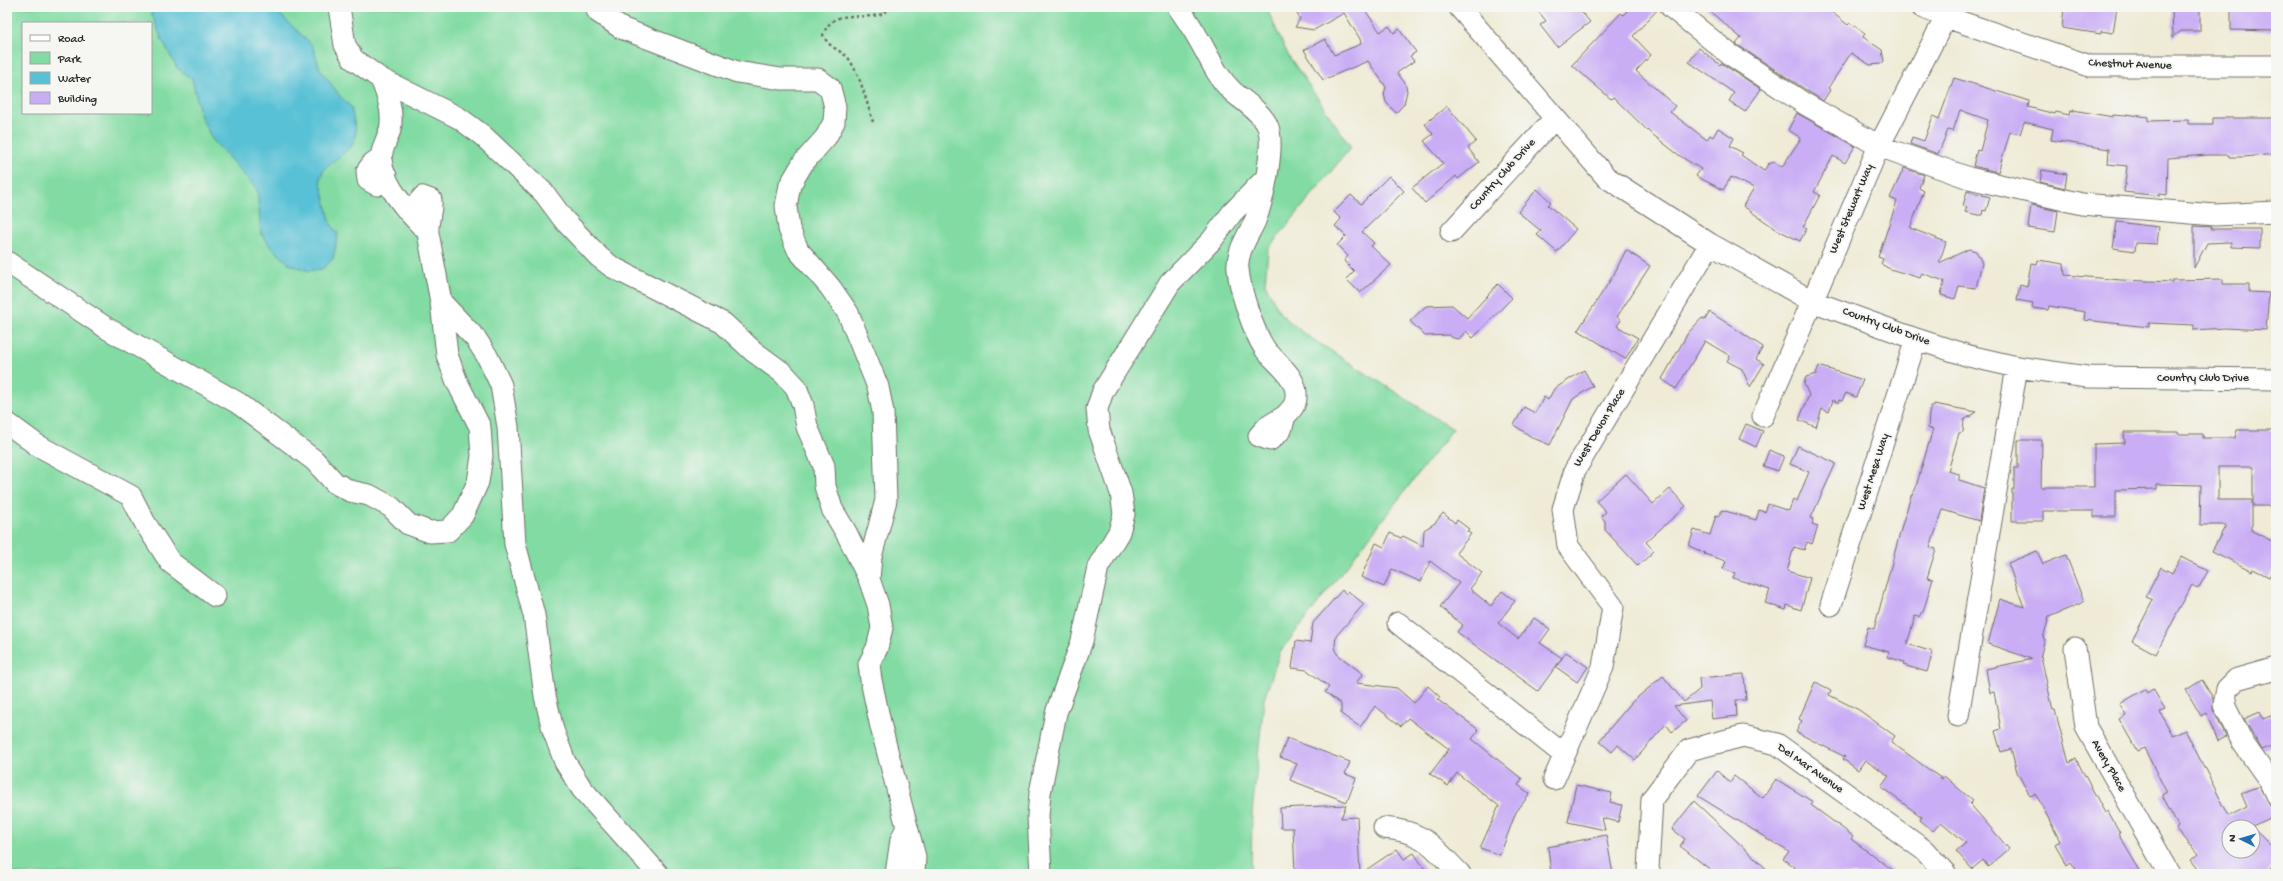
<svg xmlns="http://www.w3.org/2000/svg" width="2283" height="881" viewBox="0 0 2283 881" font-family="'Gochi Hand',sans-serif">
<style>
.green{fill:#81dba2;stroke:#568366;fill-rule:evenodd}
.water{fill:#58c1d5;stroke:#427680}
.building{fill:#c9adf5;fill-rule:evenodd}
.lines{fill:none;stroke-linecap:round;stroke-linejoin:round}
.minor-casing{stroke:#706e67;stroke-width:23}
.path{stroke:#706e67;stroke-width:2.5;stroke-dasharray:3 3;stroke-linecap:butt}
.minor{stroke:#fff;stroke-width:21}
.labels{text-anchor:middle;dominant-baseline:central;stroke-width:4;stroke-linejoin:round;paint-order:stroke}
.street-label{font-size:12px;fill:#2b2b2b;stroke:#f6f6f2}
</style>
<rect width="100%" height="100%" fill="#f6f6f2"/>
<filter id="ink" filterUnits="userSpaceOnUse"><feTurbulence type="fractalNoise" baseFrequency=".025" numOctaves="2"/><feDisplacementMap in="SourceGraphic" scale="8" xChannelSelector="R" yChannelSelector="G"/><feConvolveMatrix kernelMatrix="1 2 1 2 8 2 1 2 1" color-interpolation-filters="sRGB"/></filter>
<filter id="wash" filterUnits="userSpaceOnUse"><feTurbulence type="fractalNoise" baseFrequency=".012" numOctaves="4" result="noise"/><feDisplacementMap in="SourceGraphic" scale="16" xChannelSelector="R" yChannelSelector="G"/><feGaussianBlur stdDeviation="0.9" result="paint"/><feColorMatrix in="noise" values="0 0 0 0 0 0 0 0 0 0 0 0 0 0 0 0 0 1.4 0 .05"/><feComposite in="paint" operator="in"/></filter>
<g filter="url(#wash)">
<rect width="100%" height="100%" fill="#efebd6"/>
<path class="green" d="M7 7H1266L1288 55 1351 147 1268 249 1265 284 1280 313 1303 333 1453 429 1280 652 1264 699 1252 813 1251 874H7ZM23 23H151V113H23Z"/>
<path class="water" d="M149 7H272L312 45 320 69 340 96 351 107 356 132 352 146 324 169 320 179 331 224 338 234 333 259 322 269 309 271 289 264 271 247 261 233 257 189 212 139 201 117 192 79 177 68 162 40Z"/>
<g id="blocks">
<path class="building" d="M1293 7H1363L1380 32 1389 26 1394 33 1399 29 1416 52 1410 56 1414 61 1397 73 1405 83 1407 91 1404 104 1396 113 1386 102 1384 94 1386 87 1368 61 1323 80 1304 50 1325 39 1334 55 1361 44 1360 39 1344 13 1314 30 1295 27 1300 19Z
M1535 7H1577L1590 22 1557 47 1540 25 1546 21Z
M1631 7 1659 8 1633 36 1651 55 1636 71 1675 106 1670 112 1707 140 1710 135 1713 137 1718 128 1734 138 1730 146 1743 153 1741 155 1764 171 1768 164 1774 162 1782 167 1801 138 1788 130 1797 113 1855 146 1845 163 1833 156 1814 192 1820 195 1803 227 1807 228 1800 241 1776 229 1743 206 1754 188 1731 177 1723 190 1696 176 1701 169 1680 156 1648 131 1613 97 1611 99 1572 65 1621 13 1623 15Z
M1705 7H1825L1848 25 1850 23 1865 33 1863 37 1882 50 1884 61 1881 64 1870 65 1851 53 1828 88 1830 90 1823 101 1736 44 1741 38Z
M2064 7H2117L2113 33 2101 31V34L2062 28Z
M2172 7H2200V31H2181L2173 37Z
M2231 7H2276V31L2231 30Z
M1699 48 1720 65 1721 63 1761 89 1745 112 1729 101 1734 93 1689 62Z
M1954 78 2029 101 2028 107 2055 114 2056 112 2069 115 2070 111 2073 112V110L2113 117V115L2126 116V114L2148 117V121L2188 120V124H2213V118H2276V154L2244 157H2229V155H2207L2168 158 2167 195 2160 194V196L2124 192 2127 166 2108 164 2109 149 2051 140 2053 129 2024 122 2020 134 2010 132 1998 172 1993 171 1973 166 1977 150 1980 151 1988 120 1960 110 1953 131 1948 130 1938 154 1910 144 1912 137 1924 141 1933 116 1939 119Z
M1447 106 1476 141 1468 148 1479 162 1458 179 1456 176 1425 203 1412 188 1443 163 1424 141 1433 134 1425 124Z
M1904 168 1924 175 1919 188 1924 191 1910 228 1946 242 1939 263 1969 249 1976 251 1982 263 1976 288 1959 286 1955 299 1941 295 1944 281 1922 273 1920 278 1890 269 1881 264 1883 259 1878 257 1897 201 1890 198Z
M2042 170 2067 174 2065 188 2040 182Z
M1389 176 1404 191 1362 232 1374 243 1371 246 1391 265 1360 293 1346 279 1354 271 1344 261 1348 256 1337 245 1346 236 1335 226 1341 219 1334 212 1351 195 1361 204Z
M1537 189 1551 202 1548 205 1576 229 1557 252 1537 235 1541 231 1518 212Z
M1967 191 1990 197 1986 211 1983 210 1982 215H1978L1965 212 1967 207 1963 206Z
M2031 205 2058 211 2055 232 2028 228Z
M2117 222 2159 227 2157 244 2136 243 2135 251 2113 248Z
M2194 226 2211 227V229H2260V248L2231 247V242L2207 243 2194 268Z
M1626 250 1650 266 1617 317 1621 320 1617 326 1638 338 1625 359 1578 330 1613 276Z
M2038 260 2064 264 2065 275 2121 280 2172 282V280L2223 279V284H2249V292L2269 293 2266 330 2225 328 2194 330V325L2149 323V327L2084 320 2085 312 2049 306 2048 310 2032 308 2033 303 2017 300 2020 285 2027 287 2031 263 2037 264Z
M1498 284 1512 298 1473 338 1466 331 1459 339 1453 338 1449 335 1425 336 1410 321 1426 306 1452 305 1467 318Z
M1710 312 1763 347 1756 359 1764 364 1750 387 1742 369 1727 361 1730 356 1705 341 1676 389 1662 379 1688 333 1702 318 1705 320Z
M1819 366 1863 380 1856 397 1846 393 1842 401 1839 400 1838 403 1833 400 1829 412 1822 409 1816 427 1799 420 1809 395 1804 384 1806 377 1816 374Z
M1584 370 1593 386 1573 399 1550 445 1533 438 1514 425 1524 407 1535 413 1544 397 1548 400 1554 389Z
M1934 404 1977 412 1964 420 1963 432 1959 433 1948 471 1959 474V480L1984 488 1979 521 1943 510 1930 547 1936 549 1927 578 1933 579 1923 612 1921 613 1919 617 1915 616 1907 644 1933 652 1927 672 1903 665 1904 662 1888 657 1889 652 1863 645 1868 627 1874 629 1903 522 1911 496 1915 490 1933 429 1928 428 1929 414 1931 406H1934Z
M1746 424 1763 431 1756 447 1739 439Z
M2237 430H2276V506H2253V467H2218V500H2252V531L2276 543V563L2269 577 2253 569 2252 571 2212 551 2226 525H2200L2201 485 2157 484V489L2116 490V517H2094V511H2043V521H2012V489H2014V468H2018V440H2042L2041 487H2094V444L2125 443 2124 432H2178V434H2203V438H2235Z
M1798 446 1835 463V465L1811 518 1814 519 1812 524 1818 526 1812 544 1807 542 1804 550 1794 547 1787 571 1810 578 1801 610 1787 605 1786 610 1765 603 1770 590 1733 578 1735 573 1723 569 1726 561 1704 554 1705 553 1689 546 1694 530 1710 535 1716 515 1719 516 1722 510 1756 520 1759 510 1765 512 1768 504 1789 511 1793 499 1797 501 1809 472 1790 464Z
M1769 450 1784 456 1778 471 1763 466Z
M1626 474 1653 504 1670 489 1686 506 1646 542 1654 551 1638 566 1605 530V521L1601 516 1606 512 1596 501Z
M1443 513 1455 523 1457 520 1469 529 1467 531 1471 534 1456 553 1482 573 1470 589 1491 606 1502 591 1515 601 1498 623 1518 639 1534 618 1550 629 1540 643 1562 658 1538 691 1457 632 1463 625 1440 607 1459 583 1430 561 1421 582 1392 569 1384 587 1361 577 1376 543 1384 547 1390 533 1401 538 1403 536 1423 546 1424 530 1435 523Z
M2037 551 2043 564 2066 555 2084 602 2049 617 2043 638 2045 639 2040 658 2041 657 2053 710H2055L2069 763 2076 759 2105 813 2108 811 2120 833 2118 834 2142 874H2079L2071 862 2067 865 2055 844 2060 841 2039 800 2035 794 2030 796 2017 772 2011 749 2001 752 1995 731 2001 729 1994 692 1990 693 1986 669 2032 659 1988 644 2000 599 2024 607 2008 563Z
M2181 557 2208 571 2198 589 2192 585 2156 654 2132 641 2153 600 2146 597 2161 567 2172 573Z
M1342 590 1346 594 1348 591 1364 604 1336 636 1335 646 1337 654 1363 674 1356 683 1397 688 1414 703 1428 686 1440 697 1438 700 1479 730 1472 739 1522 779 1518 785 1530 794 1516 812 1500 855 1480 848 1499 806 1457 773 1448 786 1430 774 1449 749 1408 718 1401 726 1375 706 1360 727 1341 714V704L1325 692 1329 687 1307 670 1292 668 1296 641 1310 643 1313 623Z
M1566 652 1588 667 1577 682 1556 667Z
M1744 674 1746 700H1736L1737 716 1712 719 1710 701 1674 706 1686 721 1672 732 1666 724 1635 760 1618 745 1612 752 1599 741 1632 702 1663 676 1684 702 1700 689 1699 678Z
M2202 680 2213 698V710L2226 737 2218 741 2206 713 2201 716 2186 690Z
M1815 682 1831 690 1829 695 1859 710 1895 736 1891 742 1942 779 1944 776 1973 801 1970 804 2009 849 1988 867 1983 860 1972 869 1956 851 1966 843 1941 822 1933 831 1920 820 1922 817 1881 787 1889 776 1865 760 1858 770 1843 759 1845 757 1796 732 1802 721 1799 719Z
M2145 689 2147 693 2153 689 2165 709 2160 712 2173 736 2185 730 2229 816 2247 807 2241 793 2259 786 2275 816 2252 826 2276 850V863L2265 874H2202L2191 860 2198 854 2176 828 2178 826 2163 798V795L2167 793 2144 748 2137 751 2119 719 2126 715 2120 704ZM2229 827H2253V851H2229Z
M2260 712 2263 719 2276 714V744L2262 750 2244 719Z
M1287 738 1350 762 1345 774 1356 778 1347 802 1290 780 1297 764 1280 757Z
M1717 771 1730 782 1734 776 1763 798 1776 779 1813 802 1811 805 1853 836 1851 839 1898 874H1803L1783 859 1789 852 1698 796Z
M1576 785 1612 793 1610 802 1622 805 1618 822 1602 818 1605 830 1568 822Z
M1694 801 1772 874H1716L1680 846 1685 839 1672 829Z
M1346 805 1341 818 1357 817 1360 874H1295L1293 828H1281L1280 808Z
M1606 835 1613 874H1551L1548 847Z
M1397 849 1404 859 1414 853 1428 874H1360Z"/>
</g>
</g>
<g filter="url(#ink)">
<use href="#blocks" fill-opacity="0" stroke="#706e67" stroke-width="1"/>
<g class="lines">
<g class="minor-casing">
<path id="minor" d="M339 7 345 45 353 59 381 79 459 118 482 135 544 193 564 220 599 257 612 267 723 323 753 351 783 373 796 387 803 405 807 427 824 466 825 486 832 509 847 534 869 579 878 605 882 628 877 648 869 664 871 680 881 727 907 827
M596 7 598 12 621 28 737 72 781 79H818L830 88 835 107 834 122 826 137 803 163 790 185 786 206 789 229 798 250 830 287 848 313 878 387 883 412 886 500 871 557 869 579
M1178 7C1185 17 1192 27 1198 38 1209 56 1216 76 1232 91 1242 100 1263 113 1268 127 1275 147 1263 201 1255 221 1248 236 1236 253 1238 269 1240 291 1253 331 1265 349 1275 362 1295 375 1296 393 1297 404 1292 409 1285 416
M1459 7 1606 177 1710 244 1812 301 1916 339 1969 356 2017 367 2087 377 2276 379
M1671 7 1728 53 1805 104 1879 146 1969 178 2082 204 2215 215 2276 212
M1922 7 1946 17 2090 66H2276
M381 79C387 94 394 112 390 130 387 139 381 150 381 159 383 183 405 209 421 225
M381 158 373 163 367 171 368 180 377 185 386 176
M427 222 421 214 417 204 423 197 431 200C432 212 427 221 428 233L441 302 476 339 487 356 501 385 508 427 515 544 534 615 545 696 553 730 565 762 582 789 658 874
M1451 232 1555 118
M7 262 108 329 238 403 314 460 335 483 350 491 369 495 391 507 408 524 430 532 448 531 463 515 478 482 482 456 480 427 457 382 447 355 441 302
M1285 416 1281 430 1270 440 1259 436 1267 427Z
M1763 416 1879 146 1951 7
M7 423 37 445 131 496 145 523 170 562 215 596
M1831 605 1916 339
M1398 623 1563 754
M2075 648 2086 727 2169 874
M2276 668 2237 679 2227 689 2224 705 2243 743 2269 780 2276 795
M1958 716 2017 367
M1554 779 1603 667 1613 607 1568 546 1563 509 1575 470 1710 244
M1384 828C1426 832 1432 846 1460 874
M896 874 901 840 907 827 915 857 914 874
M1041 874 1038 816 1040 793 1056 713 1082 641 1098 567 1119 532 1124 514 1121 493 1099 430 1097 409 1103 391 1170 283 1212 240 1232 213 1265 179
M1650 874 1648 870 1652 799 1689 750 1743 736 1777 744 1924 850 1946 874"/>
</g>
<path class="path" d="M873 122C867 104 862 81 852 64 845 49 831 52 823 35 836 0 871 29 892 7"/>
<use href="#minor" class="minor"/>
</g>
</g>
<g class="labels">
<g class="street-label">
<text transform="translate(2130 65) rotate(2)">Chestnut Avenue</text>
<text transform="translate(1503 175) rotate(-48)">Country Club Drive</text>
<text transform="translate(1852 209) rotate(-67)">West Stewart Way</text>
<text transform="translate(1886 327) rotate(20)">Country Club Drive</text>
<text x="2203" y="379">Country Club Drive</text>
<text transform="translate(1600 428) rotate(-59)">West Devon Place</text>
<text transform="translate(1874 472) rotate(-72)">West Mesa Way</text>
<text transform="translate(2108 766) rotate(60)">Avery Place</text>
<text transform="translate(1810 769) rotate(35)">Del Mar Avenue</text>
</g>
</g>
<rect width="2283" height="881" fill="none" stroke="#f6f6f2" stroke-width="24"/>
<rect x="22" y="22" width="130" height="92" fill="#f6f6f2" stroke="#a5a5a2"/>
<rect x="30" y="35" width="20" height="6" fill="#ffffff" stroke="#a5a5a2"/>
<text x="58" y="42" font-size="12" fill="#2b2b2b">Road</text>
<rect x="30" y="52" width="20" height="12" fill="#81dba2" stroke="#a5a5a2"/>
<text x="58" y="62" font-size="12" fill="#2b2b2b">Park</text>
<rect x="30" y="72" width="20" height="12" fill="#58c1d5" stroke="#a5a5a2"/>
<text x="58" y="82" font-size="12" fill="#2b2b2b">Water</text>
<rect x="30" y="92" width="20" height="12" fill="#c9adf5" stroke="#a5a5a2"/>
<text x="58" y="102" font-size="12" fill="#2b2b2b">Building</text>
<g transform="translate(2241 839) rotate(275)"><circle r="19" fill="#f6f6f2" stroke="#a5a5a2"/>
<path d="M0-3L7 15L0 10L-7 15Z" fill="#1f6fb2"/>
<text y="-6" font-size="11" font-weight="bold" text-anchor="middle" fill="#2b2b2b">N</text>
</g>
</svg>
